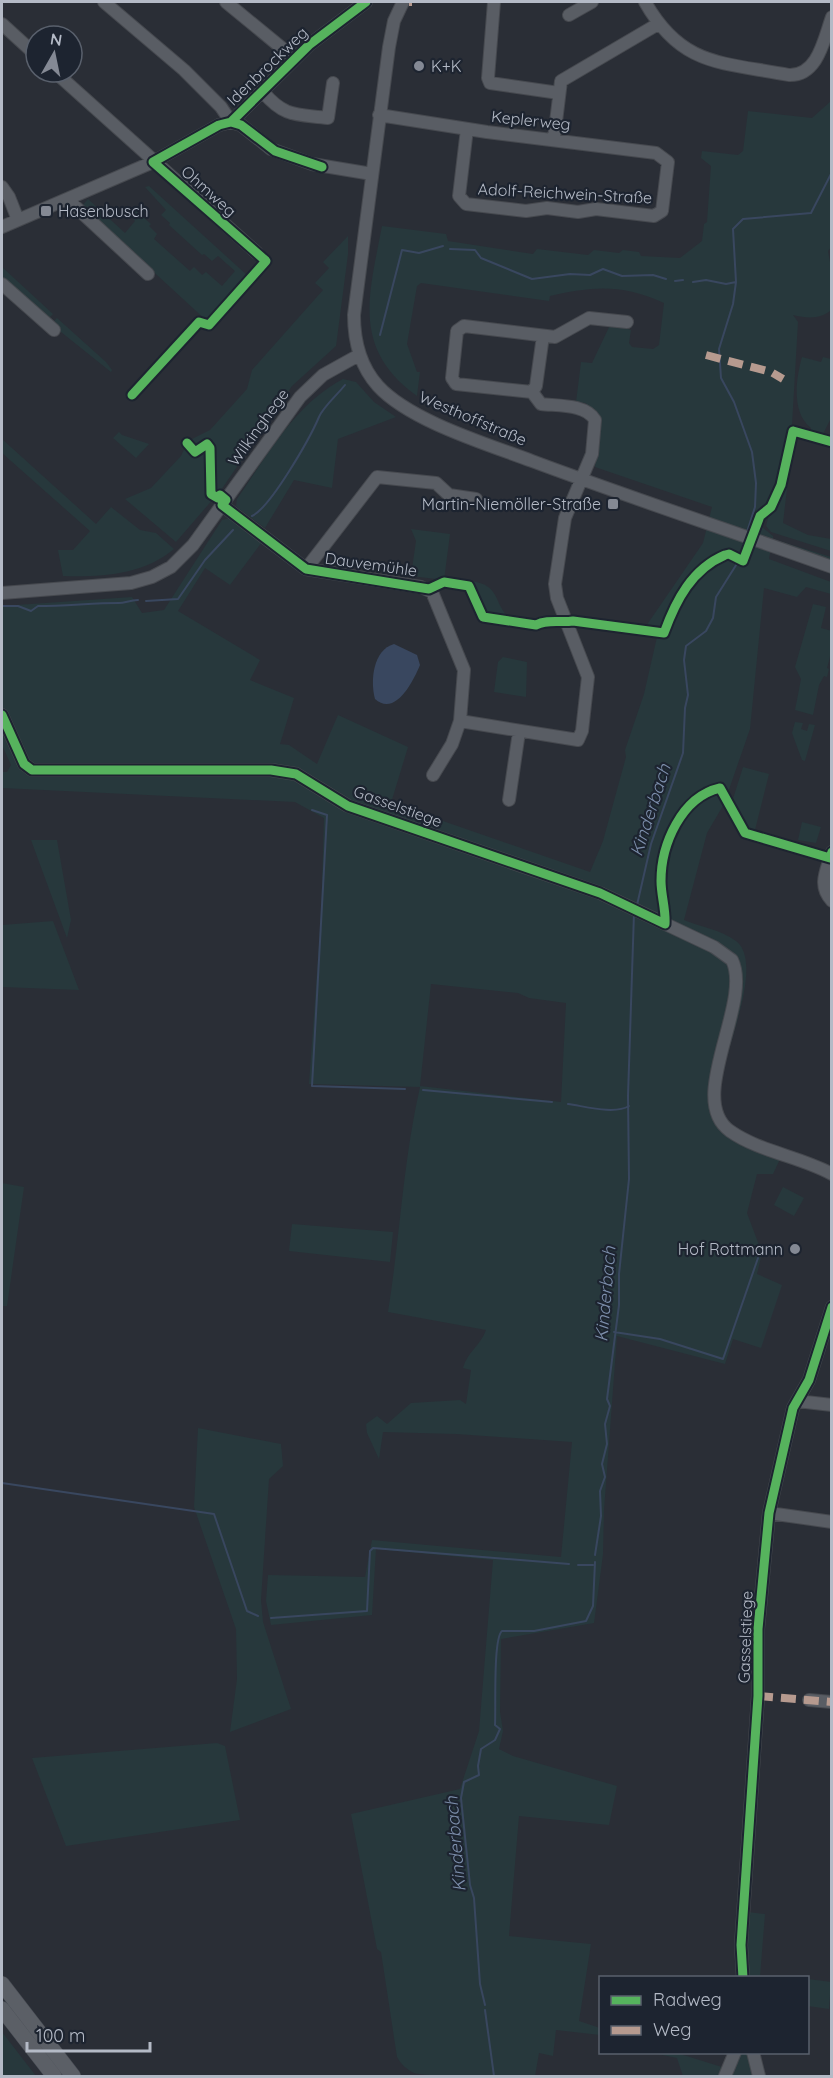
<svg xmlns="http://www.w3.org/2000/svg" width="833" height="2078" viewBox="0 0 833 2078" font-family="Quicksand,sans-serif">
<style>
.green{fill:#27383c;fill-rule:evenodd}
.water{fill:#39475f}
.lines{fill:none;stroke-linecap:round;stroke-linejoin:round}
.stream{stroke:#39475f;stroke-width:2}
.minor-casing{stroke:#46494f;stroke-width:14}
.major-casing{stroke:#474b53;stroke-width:16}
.minor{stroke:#595d64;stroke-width:12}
.major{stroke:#5b5f66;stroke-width:15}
.quiet{stroke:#b69a8f;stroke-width:8;stroke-dasharray:15 8;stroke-linecap:butt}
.cycleway-casing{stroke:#1d2430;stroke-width:13}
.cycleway{stroke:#56b35d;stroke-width:9}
.poi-dot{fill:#848994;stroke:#1d2430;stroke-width:2}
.labels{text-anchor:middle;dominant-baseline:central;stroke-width:4.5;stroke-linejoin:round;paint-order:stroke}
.street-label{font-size:16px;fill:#b4bac6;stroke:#1d2430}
.poi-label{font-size:16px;fill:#b4bac6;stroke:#1d2430;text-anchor:start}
.water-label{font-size:18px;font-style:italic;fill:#7d8fac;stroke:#1d2430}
</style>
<rect width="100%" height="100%" fill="#2a2e36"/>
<path class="green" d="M831 101 832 246 828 251 831 268V310C820 320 806 318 793 315L798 322 792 425 788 441 791 440 792 446 783 523 808 535 831 539V551L771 532 766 526 787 445 762 527 773 536V539L831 557V562L772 542 769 559 831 582V594L806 587 797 597 764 588 750 729 724 804 707 833 684 920C701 927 721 930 736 941 765 963 724 1052 721 1083 720 1091 720 1099 720 1106L709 1111C720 1140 754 1147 781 1157L773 1174H757L747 1213 762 1253 757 1274 782 1285 761 1348 733 1339 725 1364 617 1336 604 1510 603 1554 594 1623 501 1639 500 1712 503 1731 499 1749 513 1756 617 1786 609 1825 519 1816 509 1936 591 1944 579 2021 600 2028V2035L556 2030 553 2056 539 2053 535 2076C508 2076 435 2078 414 2073 406 2069 401 2064 397 2057L381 1952 377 1949 351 1814 460 1789 479 1731 493 1560 376 1549 372 1615 271 1625 266 1601 268 1575 365 1577 372 1540 561 1557 572 1442 456 1434 383 1432 379 1459 367 1433 366 1424 377 1416 387 1424 411 1403 460 1400 466 1404 471 1370 463 1368C467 1352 481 1345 486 1330L388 1312C400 1237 403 1161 420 1087L309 1084 321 916 324 818 295 802 2 788V772H7L11 765 2 745V606L132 597 142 613 164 610 222 520 230 518 262 542 230 585 205 568 178 611 260 660 250 680 294 698 280 744 289 745 317 764 338 715 408 747 391 803 590 872 603 841 626 757 625 750 644 694 657 637 643 635 644 629 703 543 712 507 595 467 596 455 586 403 576 402 581 362 592 363 611 323 631 330 629 343 632 347 653 349 659 345 664 303C621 284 595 286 550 296L549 301 421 283 417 286 407 344 417 372H420L417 396C351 348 369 295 382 226L446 234 448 241 533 254 537 249 588 255 594 250 619 253 623 250 639 252 641 256 680 258 702 241 704 224 707 222 711 166 701 158 702 151 738 155 743 151 748 111 812 118ZM431 984 518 993 529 998 566 1003 561 1102 420 1086Z
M149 186 248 276 208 322 82 206 88 199 125 233 135 221 130 215 135 210 151 224 149 226 157 234 154 239 190 271 194 267 202 275 206 272 222 286 235 271 218 256 212 261 204 254 202 255 169 225 170 223 161 215 166 210 145 187Z
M348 236V254L336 346 292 386 217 496 210 492 214 498 176 542 125 499 151 488 181 456 188 441 210 430 247 389 252 370 323 290 315 283 329 268 323 262Z
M2 267 53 314 47 320 2 279Z
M57 318 106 362 112 370 111 372 51 324Z
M802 357 821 362 823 357 831 359V418L822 436 810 434 811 428C791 413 796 378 802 357Z
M343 379 356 382 374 402 396 417 338 439 332 488 294 480 265 528 239 509 236 506 237 499C267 456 295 404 343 379Z
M119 432 122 435 149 444 136 458 113 438Z
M2 439 96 524 111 507 140 530 156 533 174 549C143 575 102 577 63 576L58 550H73L90 531 2 453Z
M411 529 450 534 444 580 411 576 416 541Z
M471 581C501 585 493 603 510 619L483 615Z
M813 604 826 607 821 628 832 631 831 653 827 668 829 669 827 677 824 676 819 685 813 715 795 710 801 679 795 667Z
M503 657 527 662 526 697 494 692 498 662Z
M795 722 803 723 801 729 807 731 809 724 815 725 805 761 802 760 792 733Z
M743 767 769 774 755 830 746 828 732 802Z
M802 822 821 827 816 843 798 840Z
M31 840H57L71 920 67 938Z
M53 921 79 990 2 987V925Z
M2 1183 24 1187 7 1306H2Z
M783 1187 804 1198 794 1216 774 1205Z
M292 1224 393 1232 390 1262 289 1251Z
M198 1428 281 1444 283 1466 269 1479 261 1600 263 1622 291 1709 230 1732 237 1679 236 1629 194 1507Z
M217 1743 225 1746 240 1820 66 1846 32 1758Z
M748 1912 765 1914 760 1977 747 1978 745 1942Z
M808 1979 831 1982 829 2009 808 2006Z
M2 2032 36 2076H2Z
M653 2053H677L725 2068 721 2076H683L677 2058Z
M737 2053H751L756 2076H728Z"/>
<path class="water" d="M394 644 417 655 420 665C413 682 395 717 375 699 370 681 373 650 394 644Z"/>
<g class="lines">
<path class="stream" d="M450 249 475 250 481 258 532 279 570 274 590 275 603 269 622 276 653 275 666 279
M675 281 683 280
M693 282 706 280 726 284 736 282
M380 335 402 250 419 253 443 246
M252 516C271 507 310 438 319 417 323 407 338 394 345 385
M747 532 755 507 756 483 752 452 734 402 721 378 719 349 733 304 736 282 733 229 743 219 811 213 832 172
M146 601 178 599 205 560 233 530
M2 606H18L31 611 38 606C66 606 93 603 119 603 125 603 130 600 138 600
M312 810 327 815 312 1086 405 1089
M637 905 651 844 683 753 685 708 688 695 684 660 686 646 706 631 713 618 716 597 738 562 745 540
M423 1090 552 1102
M568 1104C584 1106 614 1115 629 1106
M614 1332 660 1339 723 1359 758 1258
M2 1483 214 1514 247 1611 258 1616
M595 1555 601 1516 600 1491 605 1477 602 1464 607 1444 605 1424 610 1406 607 1399 619 1305V1274L629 1179 628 1096 634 913
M578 1565H593
M271 1618 367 1611 370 1551 373 1548 569 1564
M485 2005 480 1984 474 1898 470 1885 461 1798 464 1782 479 1775 478 1766 481 1749 495 1740 500 1729 495 1725C496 1708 493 1638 502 1631H534L586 1621 593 1606 595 1562
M485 2010 494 2076"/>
<g class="minor-casing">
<path id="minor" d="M104 2 184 70 221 107 231 122 241 125 271 149 312 164 372 174
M226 2 294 58
M403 2 394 21 389 47 354 315C354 341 360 366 378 386 410 421 487 444 532 461 631 498 732 531 832 567
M494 2 488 78 490 83 559 93
M645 2C682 67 722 62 789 75 818 76 824 39 832 17
M569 15 592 2
M2 24 36 55
M55 72 257 253
M263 92C285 118 297 114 328 118L333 83
M379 115 487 132 656 153 668 162 662 211 654 216 596 209 578 212 547 208 526 211 466 204 459 196 467 129
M554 138 561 81 658 24
M2 187 9 197 18 220
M67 199 148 274
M2 227 153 162 219 125 231 122 309 45 366 2
M2 284 54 330
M532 392 536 386 543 336
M222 505 306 569 421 587 432 592 464 670 460 721 578 740 582 731 588 677 557 598 555 584 565 518 592 454 595 420C586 404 558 406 541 404L532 392 456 384 452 378 457 331 464 326 555 337 589 318 627 322
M306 569 377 477 436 483 449 495 476 499
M2 593 131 583 152 577 171 567 193 545 300 397 323 375 359 355
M2 715 24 764 32 770H271L296 774 348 806 600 893 714 947 732 960C753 1003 685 1099 730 1131 760 1152 799 1156 832 1174
M433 775 452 744 460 721
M509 800 519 732
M832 852C827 870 817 885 832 901
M797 1401 832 1405
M769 1513 832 1522
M809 1700 832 1702
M743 1978 741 1945 758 1696V1629L769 1513 793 1408 809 1380 832 1307
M753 2052 759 2076
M725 2076 735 2052"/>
</g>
<g class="major-casing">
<path id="major" d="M2 1984 73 2076
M2 2009 54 2076"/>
</g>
<use href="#minor" class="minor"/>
<use href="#major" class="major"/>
<path class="quiet" d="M409 2H412
M706 355 771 372 783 379
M758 1696 832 1702"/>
<g class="cycleway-casing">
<path id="cycleway" d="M231 122 241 125 275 151 322 167
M132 395 199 322 209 325 266 261 153 162 219 125 231 122 309 45 366 2
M187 443 195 452 207 444 210 448 211 494 218 498 220 495 226 500 222 505 306 569 429 589 444 582 469 586 483 617 536 625C547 619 561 623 573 621L664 633C676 600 692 569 725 555L729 554 743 561 760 516 771 507 781 485 793 431 832 442
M2 715 24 764 32 770H271L296 774 348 806 600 893 665 924C666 910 661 895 661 881 661 845 681 797 720 788L745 833 830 858 832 852
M743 1978 741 1945 758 1696V1629L769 1513 793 1408 809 1380 832 1307"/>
</g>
<use href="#cycleway" class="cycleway"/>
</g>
<g class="poi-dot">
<circle cx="419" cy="66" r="6"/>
<rect x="40" y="205" width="12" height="12" rx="3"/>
<rect x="607" y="498" width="12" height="12" rx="3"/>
<circle cx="795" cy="1249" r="6"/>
</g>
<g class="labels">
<g class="street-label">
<text transform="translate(267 66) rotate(-44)">Idenbrockweg</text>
<text transform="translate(531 120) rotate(6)">Keplerweg</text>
<text transform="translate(209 191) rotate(42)">Ohmweg</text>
<text transform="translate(565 193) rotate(3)">Adolf-Reichwein-Straße</text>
<text transform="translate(473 418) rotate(23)">Westhoffstraße</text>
<text transform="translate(258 427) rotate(-54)">Wilkinghege</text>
<text transform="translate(371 564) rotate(8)">Dauvemühle</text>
<text transform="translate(398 806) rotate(20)">Gasselstiege</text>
<text transform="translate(745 1637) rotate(-88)">Gasselstiege</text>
</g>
<g class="poi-label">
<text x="431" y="66">K+K</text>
<text x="58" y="211">Hasenbusch</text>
<text x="601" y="504" text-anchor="end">Martin-Niemöller-Straße</text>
<text x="783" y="1249" text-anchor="end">Hof Rottmann</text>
</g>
<g class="water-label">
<text transform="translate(650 810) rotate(-72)">Kinderbach</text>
<text transform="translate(605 1294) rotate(-85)">Kinderbach</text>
<text transform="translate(455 1844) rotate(-95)">Kinderbach</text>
</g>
</g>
<rect width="833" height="2078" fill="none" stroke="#b4bac6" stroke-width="6"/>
<rect x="599" y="1976" width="210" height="78" fill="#1d2430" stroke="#59606c" stroke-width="1.5"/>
<rect x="611" y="1996" width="30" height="9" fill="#56b35d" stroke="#59606c" stroke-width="1.5"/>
<text x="653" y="2006" font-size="18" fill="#b4bac6">Radweg</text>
<rect x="611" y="2026" width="30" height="9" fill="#b69a8f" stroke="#59606c" stroke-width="1.5"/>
<text x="653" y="2036" font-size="18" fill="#b4bac6">Weg</text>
<g transform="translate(54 54) rotate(9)"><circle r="28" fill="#1d2430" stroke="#59606c" stroke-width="1.5"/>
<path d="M0-4.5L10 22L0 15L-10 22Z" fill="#848994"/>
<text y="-9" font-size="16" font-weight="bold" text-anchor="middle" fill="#b4bac6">N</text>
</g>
<path d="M27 2042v9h123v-9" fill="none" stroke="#b4bac6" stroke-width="3"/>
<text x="36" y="2042" font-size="18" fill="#b4bac6" stroke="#1d2430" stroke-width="4.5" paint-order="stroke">100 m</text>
</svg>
